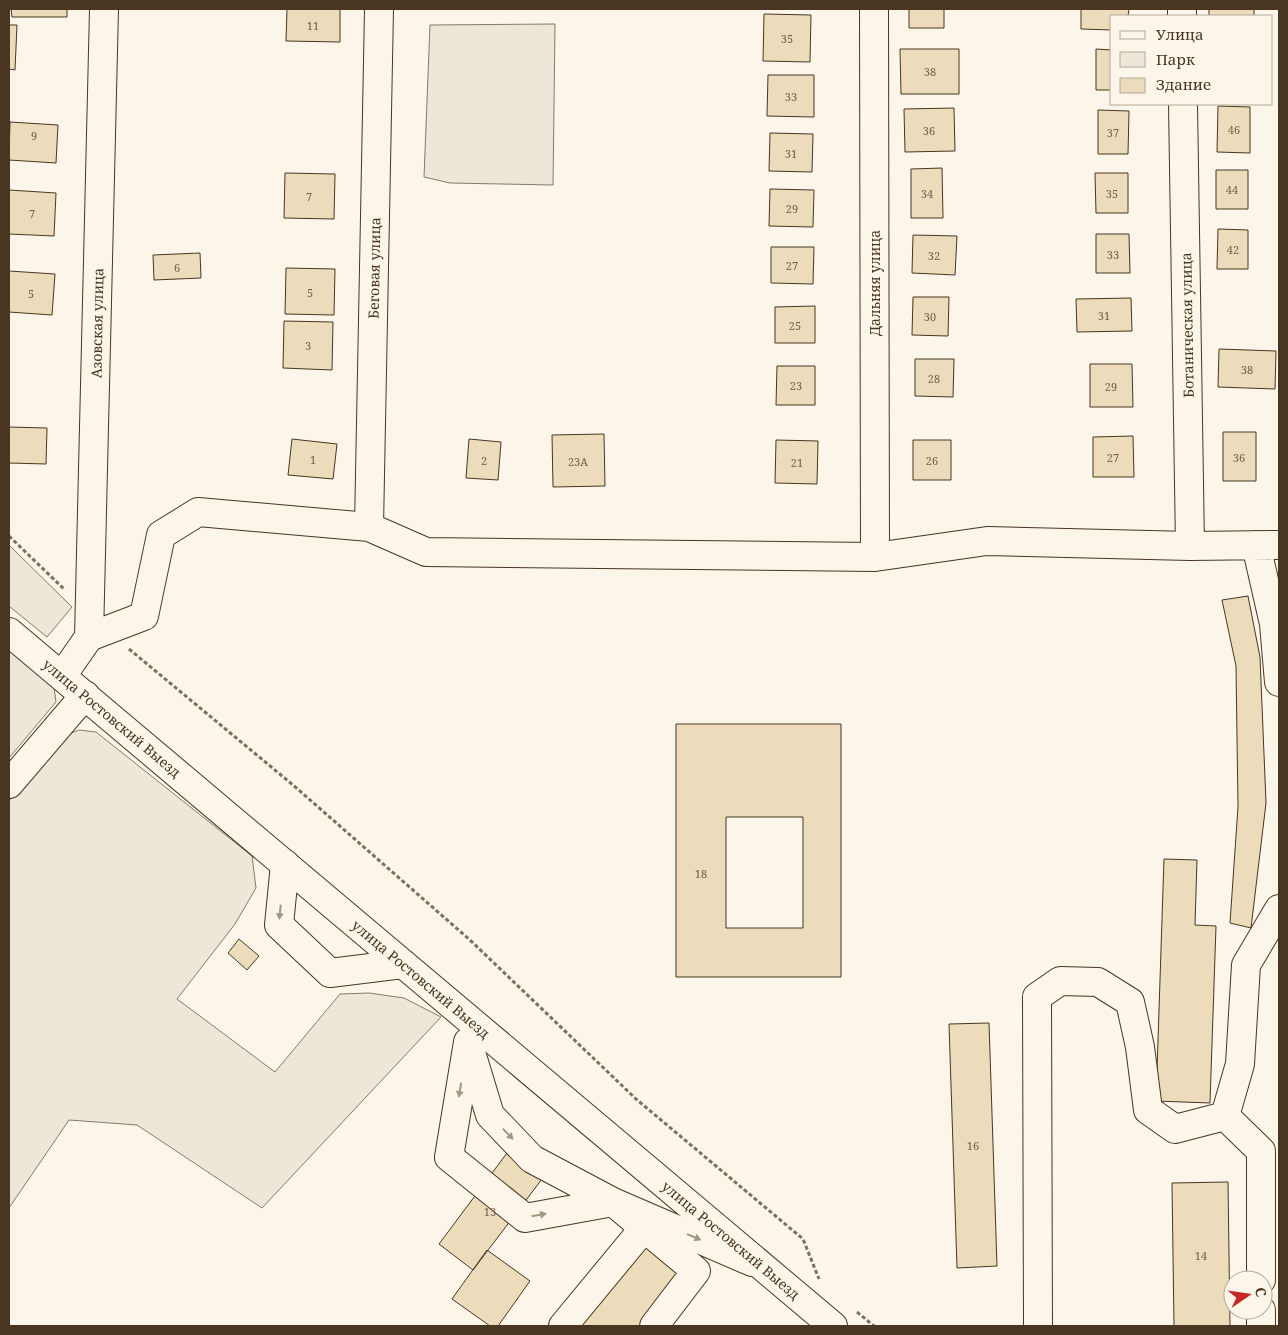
<svg xmlns="http://www.w3.org/2000/svg" width="1288" height="1335" viewBox="0 0 1288 1335" font-family="'Noto Serif',serif">
<style>
.green{fill:#ede6d9;stroke:#887966}
.building{fill:#ecdcbc;stroke:#4a3520;fill-rule:evenodd}
.lines{fill:none;stroke-linecap:round;stroke-linejoin:round}
.minor-casing{stroke:#4a3520;stroke-width:30}
.major-casing{stroke:#4a3520;stroke-width:30}
.path{stroke:#7f6f5c;stroke-width:3;stroke-dasharray:4 2.5;stroke-linecap:butt}
.minor{stroke:#fbf6e9;stroke-width:28}
.major{stroke:#fbf6e9;stroke-width:28}
.oneway{fill:#a29684}
.labels{text-anchor:middle;dominant-baseline:central;stroke-width:4;stroke-linejoin:round;paint-order:stroke}
.number-label{font-size:11px;fill:#725f47}
.street-label{font-size:14px;fill:#4a3520;stroke:#fbf6e9}
</style>
<rect width="100%" height="100%" fill="#fbf6e9"/>
<path class="green" d="M555 24 553 185 450 183 424 177 430 25Z
M9 545 72 607 47 637 9 606Z
M9 643 53 680 56 702 9 758Z
M79 730 96 732 252 856 256 888 235 924 177 999 275 1072 340 994 369 993 404 998 441 1017 262 1208 137 1125 69 1120 9 1208V801L59 738Z"/>
<path class="building" d="M11 9H67V17H12Z
M287 9H340V42L286 41Z
M909 9H944V28H909Z
M1081 9H1129L1128 16H1112V30L1081 29Z
M1209 9H1254V16H1209Z
M764 14 811 15 810 62 763 61Z
M9 25H17L15 70 9 69Z
M900 49H959V94H901Z
M1096 49 1112 50V90H1096Z
M768 75H814V117L767 116Z
M1218 106 1250 107V153L1217 152Z
M954 108 955 151 905 152 904 109Z
M1098 110 1129 111 1128 154H1098Z
M10 122 58 125 56 163 9 160Z
M770 133 813 134 812 172 769 171Z
M942 168 943 218H911V169Z
M1216 170H1248V209H1216Z
M285 173 335 174 334 219 284 218Z
M1095 173H1128V213H1096Z
M770 189 814 190 813 227 769 226Z
M9 190 56 193 54 236 9 234Z
M1218 229 1248 230V269H1217Z
M1096 234H1129L1130 273H1096Z
M913 235 957 236 955 275 912 273Z
M771 247H814L813 284 771 283Z
M200 253 201 278 154 280 153 255Z
M286 268 335 269 334 315 285 314Z
M9 271 55 274 52 315 9 312Z
M913 297H949L948 336 912 335Z
M1131 298 1132 331 1077 332 1076 299Z
M815 306V343H775V307Z
M284 321 333 322 332 370 283 368Z
M1219 349 1276 351 1275 389 1218 387Z
M915 359H954L953 397 915 396Z
M1090 364H1132L1133 407H1090Z
M777 366H815V405H776Z
M9 427 47 428 46 464 9 463Z
M1223 432H1256V481H1223Z
M604 434 605 486 553 487 552 435Z
M1133 436 1134 477H1093V437Z
M292 439 337 444 333 479 288 475Z
M469 439 501 442 498 480 466 478Z
M776 440 818 441 817 484 775 483Z
M913 440H951V480H913Z
M1248 596 1260 657 1266 803 1251 928 1230 923 1238 807 1236 666 1222 600Z
M676 724H841V977H676ZM726 817H803V928H726Z
M1164 859 1197 860 1195 925 1216 926 1210 1103 1156 1101Z
M239 939 259 956 247 970 228 953Z
M989 1023 997 1266 957 1268 949 1024Z
M507 1153 542 1179 473 1270 439 1244Z
M1228 1182 1230 1326H1174L1172 1183Z
M645 1235 692 1273 649 1326H571Z
M487 1250 530 1281 498 1326H490L452 1299Z"/>
<g class="lines">
<g class="minor-casing">
<path id="minor" d="M874 9 875 557
M1182 9V16
M1183 104 1190 546
M369 527 379 9
M1256 545 1274 624 1279 682
M89 637 104 9
M62 676 89 637 144 616 161 535 198 512 369 527 426 552 875 557 987 541 1190 546 1279 545
M9 784 85 695
M285 864 279 925 330 973 403 964
M468 1042 449 1157 525 1218 613 1202 752 1262
M470 1049 490 1115 532 1159 613 1202 696 1271 654 1326
M1225 1116 1261 1151V1280
M1261 1310V1326
M563 1326 644 1228
M1038 1326 1037 997 1060 981 1098 982 1130 1002 1140 1047 1148 1110 1175 1129 1225 1116 1240 1064 1246 965 1279 909"/>
</g>
<g class="major-casing">
<path id="major" d="M9 632 833 1326"/>
</g>
<path class="path" d="M9 536 64 589
M129 649 293 785 470 940 636 1099 803 1239 819 1279
M857 1312 874 1326"/>
<use href="#minor" class="minor"/>
<use href="#major" class="major"/>
</g>
<defs><path id="oneway-solid" d="M-6-.8H1V-3.2L6.5 0L1 3.2V.8H-6Z" transform="scale(1.25)"/></defs>
<g class="oneway">
<use href="#oneway-solid" transform="translate(280 912) rotate(96)"/>
<use href="#oneway-solid" transform="translate(460 1090) rotate(99)"/>
<use href="#oneway-solid" transform="translate(508 1134) rotate(46)"/>
<use href="#oneway-solid" transform="translate(539 1215) rotate(-10)"/>
<use href="#oneway-solid" transform="translate(694 1237) rotate(23)"/>
</g>
<g class="labels">
<g class="number-label">
<text x="313" y="25">11</text>
<text x="787" y="38">35</text>
<text x="930" y="71">38</text>
<text x="791" y="96">33</text>
<text x="1234" y="129">46</text>
<text x="929" y="130">36</text>
<text x="1113" y="132">37</text>
<text x="34" y="135">9</text>
<text x="791" y="153">31</text>
<text x="1232" y="189">44</text>
<text x="927" y="193">34</text>
<text x="1112" y="193">35</text>
<text x="309" y="196">7</text>
<text x="792" y="208">29</text>
<text x="32" y="213">7</text>
<text x="1233" y="249">42</text>
<text x="1113" y="254">33</text>
<text x="934" y="255">32</text>
<text x="792" y="265">27</text>
<text x="177" y="267">6</text>
<text x="310" y="292">5</text>
<text x="31" y="293">5</text>
<text x="1104" y="315">31</text>
<text x="930" y="316">30</text>
<text x="795" y="325">25</text>
<text x="308" y="345">3</text>
<text x="1247" y="369">38</text>
<text x="934" y="378">28</text>
<text x="796" y="385">23</text>
<text x="1111" y="386">29</text>
<text x="1113" y="457">27</text>
<text x="1239" y="457">36</text>
<text x="313" y="459">1</text>
<text x="484" y="460">2</text>
<text x="932" y="460">26</text>
<text x="578" y="461">23А</text>
<text x="797" y="462">21</text>
<text x="701" y="873">18</text>
<text x="973" y="1145">16</text>
<text x="490" y="1211">13</text>
<text x="1201" y="1255">14</text>
</g>
<g class="street-label">
<text transform="translate(374 268) rotate(-89)">Беговая улица</text>
<text transform="translate(874 283) rotate(-90)">Дальняя улица</text>
<text transform="translate(97 323) rotate(-89)">Азовская улица</text>
<text transform="translate(1187 325) rotate(-91)">Ботаническая улица</text>
<text transform="translate(112 718) rotate(40)">улица Ростовский Выезд</text>
<text transform="translate(421 979) rotate(40)">улица Ростовский Выезд</text>
<text transform="translate(731 1240) rotate(40)">улица Ростовский Выезд</text>
</g>
</g>
<rect width="1288" height="1335" fill="none" stroke="#4a3520" stroke-width="20"/>
<rect x="1110" y="15" width="162" height="90" fill="#fbf6e9" stroke="#b4a999"/>
<rect x="1120" y="31" width="25" height="8" fill="#fbf6e9" stroke="#b4a999"/>
<text x="1156" y="40" font-size="15" fill="#4a3520">Улица</text>
<rect x="1120" y="52" width="25" height="15" fill="#ede6d9" stroke="#b4a999"/>
<text x="1156" y="65" font-size="15" fill="#4a3520">Парк</text>
<rect x="1120" y="78" width="25" height="15" fill="#ecdcbc" stroke="#b4a999"/>
<text x="1156" y="90" font-size="15" fill="#4a3520">Здание</text>
<g transform="translate(1248 1295) rotate(77)"><circle r="24" fill="#fbf6e9" stroke="#b4a999"/>
<path d="M0-4L9 19L0 12L-9 19Z" fill="#c62828"/>
<text y="-8" font-size="14" font-weight="bold" text-anchor="middle" fill="#4a3520">С</text>
</g>
</svg>
